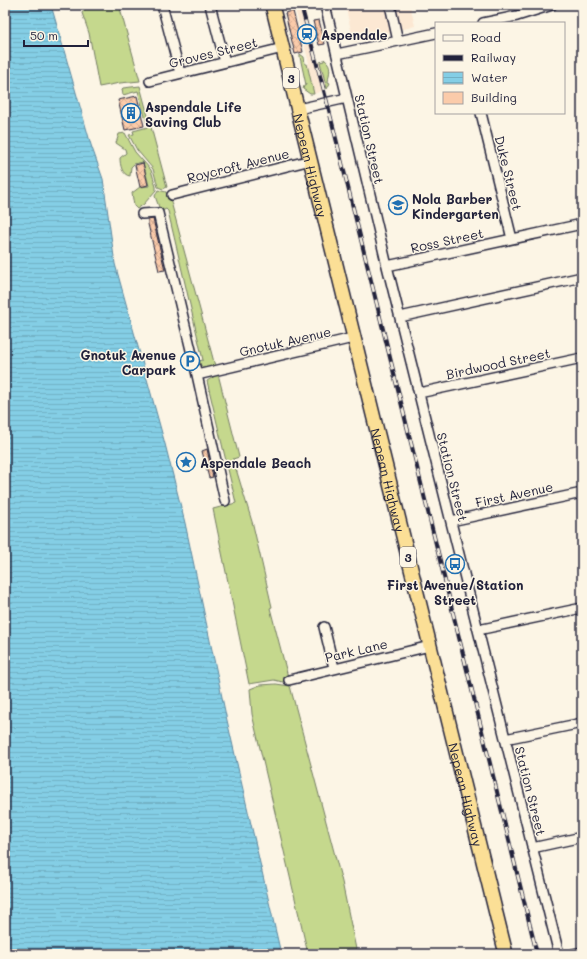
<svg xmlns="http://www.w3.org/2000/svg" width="587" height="959" viewBox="0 0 587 959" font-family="Mali,sans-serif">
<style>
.built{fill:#fce8d3}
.grass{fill:#c5d88d;stroke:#747d64}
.water{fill:url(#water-rules);stroke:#5d89a1}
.building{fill:url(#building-cross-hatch);stroke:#22223b}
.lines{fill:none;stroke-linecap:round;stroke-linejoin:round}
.minor-casing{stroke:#22223b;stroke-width:12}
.highway-casing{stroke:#22223b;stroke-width:16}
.minor{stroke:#fcf5e5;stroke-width:9}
.highway{stroke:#fbdf96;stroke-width:13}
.rail-casing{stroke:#22223b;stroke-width:4}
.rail{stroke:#fcf5e5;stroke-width:2.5;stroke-dasharray:8;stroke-linecap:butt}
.labels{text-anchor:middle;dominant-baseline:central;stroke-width:3;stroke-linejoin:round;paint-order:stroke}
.shield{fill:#fcf5e5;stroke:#63616e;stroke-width:1}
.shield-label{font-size:12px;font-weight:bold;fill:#22223b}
.poi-label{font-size:13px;font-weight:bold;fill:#22223b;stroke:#fcf5e5;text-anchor:start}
.street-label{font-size:13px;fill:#22223b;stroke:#fcf5e5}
</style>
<defs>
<pattern id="water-rules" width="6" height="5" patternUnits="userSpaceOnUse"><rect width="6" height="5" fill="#84cee5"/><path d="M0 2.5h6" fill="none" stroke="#72b1c5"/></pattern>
<pattern id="building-cross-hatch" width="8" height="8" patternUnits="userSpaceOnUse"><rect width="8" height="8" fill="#fbcbaa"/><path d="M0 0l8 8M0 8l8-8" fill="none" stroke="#d7ae93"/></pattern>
</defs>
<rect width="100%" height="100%" fill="#fcf5e5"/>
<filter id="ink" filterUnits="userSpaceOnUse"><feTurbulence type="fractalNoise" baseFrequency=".025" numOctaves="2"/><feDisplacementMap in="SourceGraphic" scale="8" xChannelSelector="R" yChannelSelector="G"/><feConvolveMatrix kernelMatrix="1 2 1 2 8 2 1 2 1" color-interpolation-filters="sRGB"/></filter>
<g filter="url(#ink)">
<path class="built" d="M294 5H304L317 62H320L327 89 314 94 307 64 309 63Z
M345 5H410L415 26 354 42Z"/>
<path class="grass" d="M88 5H119L140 81 120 83 99 87 89 33 82 13Z
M300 54 304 57 305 64H307L314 94H310L303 89 304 86 306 85 300 57Z
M324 59C333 66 329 72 328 82L330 83 327 89 320 62 324 61Z
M140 86 167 187 163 189 158 187 153 169 137 150 129 135 134 134 133 131 148 127 138 91 123 95 122 89 123 88Z
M125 133 135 152 151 170 156 187V190L144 204 137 209 134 206 132 193 140 187 149 186 143 162 134 164 131 167 130 176C122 175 120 165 120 158L126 153 125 149 116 143 119 134Z
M158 190 166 192 168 198H170L215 366 205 368 200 365 199 361 203 360 168 211 166 209 162 211 160 210 155 196Z
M218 374 239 457 233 459 253 525 272 607 270 608 288 677 287 683 274 680 249 684 213 509 236 503 207 381Z
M276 684 290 686 342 882 357 954H308L252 714 250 689 260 685Z"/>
<path class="water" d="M5 5H51L91 145 103 179 115 264 165 444 185 523 226 716 281 954H5Z"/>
<path class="building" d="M293 11 303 52 295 54 285 13Z
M319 20 325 44 319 45 313 21Z
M137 96 144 126 125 130 118 100Z
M143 163 148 185 140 187 135 165Z
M153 219 165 270 159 271 148 224V220Z
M207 449 213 477 209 478 202 451Z"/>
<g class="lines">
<g class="minor-casing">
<path id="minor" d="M162 5 180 73
M210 5 225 62
M325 5 387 266 559 954
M390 5 398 41
M483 23 517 16 552 5
M337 54 436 33
M150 81 283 48
M298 109 347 98
M481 113 512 239
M172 195 311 160
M142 214 158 213 197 375 225 501
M387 266 582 224
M400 317 582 277
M197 375 353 338
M419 393 582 358
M451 521 582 493
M324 627 334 668
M478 630 582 608
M289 680 430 646
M505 739 582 723
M532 848 582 837
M573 954 582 952"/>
</g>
<g class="highway-casing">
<g id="highway">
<path id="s1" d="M272 5C349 322 428 638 506 954"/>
</g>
</g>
<use href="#minor" class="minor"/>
<use href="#highway" class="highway"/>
<g class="rail-casing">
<path id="rail" d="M301 5 327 102 537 954"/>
</g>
<use href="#rail" class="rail"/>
</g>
</g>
<defs>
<g id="station-ring" transform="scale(1)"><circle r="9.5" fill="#fcf5e5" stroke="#1f6fb2" stroke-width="1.5"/><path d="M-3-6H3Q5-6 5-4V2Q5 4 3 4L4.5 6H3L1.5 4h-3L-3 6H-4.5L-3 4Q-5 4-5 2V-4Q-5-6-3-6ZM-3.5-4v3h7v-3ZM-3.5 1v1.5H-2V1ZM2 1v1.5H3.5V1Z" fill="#1f6fb2"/></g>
<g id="building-ring" transform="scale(1)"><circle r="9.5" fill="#fcf5e5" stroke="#1f6fb2" stroke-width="1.5"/><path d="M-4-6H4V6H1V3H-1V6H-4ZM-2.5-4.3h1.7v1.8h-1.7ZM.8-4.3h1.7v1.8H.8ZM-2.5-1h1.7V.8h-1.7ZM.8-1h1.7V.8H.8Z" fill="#1f6fb2"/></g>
<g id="school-ring" transform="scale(1)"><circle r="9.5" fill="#fcf5e5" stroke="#1f6fb2" stroke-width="1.5"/><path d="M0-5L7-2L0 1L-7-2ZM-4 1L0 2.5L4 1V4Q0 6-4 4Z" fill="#1f6fb2"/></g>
<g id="parking-ring" transform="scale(1)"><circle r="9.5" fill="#fcf5e5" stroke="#1f6fb2" stroke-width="1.5"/><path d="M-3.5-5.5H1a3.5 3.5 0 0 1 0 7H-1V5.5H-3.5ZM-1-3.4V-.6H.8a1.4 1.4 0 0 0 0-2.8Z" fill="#1f6fb2"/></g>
<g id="sight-ring" transform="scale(1)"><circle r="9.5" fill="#fcf5e5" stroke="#1f6fb2" stroke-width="1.5"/><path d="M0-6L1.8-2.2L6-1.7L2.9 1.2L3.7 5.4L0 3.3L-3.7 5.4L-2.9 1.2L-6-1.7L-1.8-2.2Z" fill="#1f6fb2"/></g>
<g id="bus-ring" transform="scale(1)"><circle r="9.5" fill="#fcf5e5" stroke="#1f6fb2" stroke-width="1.5"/><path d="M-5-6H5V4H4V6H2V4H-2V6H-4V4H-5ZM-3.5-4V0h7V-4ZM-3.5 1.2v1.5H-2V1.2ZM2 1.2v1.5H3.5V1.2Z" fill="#1f6fb2"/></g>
</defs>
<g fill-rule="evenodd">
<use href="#station-ring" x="307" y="34"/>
<use href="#building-ring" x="131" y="113"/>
<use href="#school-ring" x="398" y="205"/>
<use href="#parking-ring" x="190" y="361"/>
<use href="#sight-ring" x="186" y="462"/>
<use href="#bus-ring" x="455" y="564"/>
</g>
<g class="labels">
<g class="shield">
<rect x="283" y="68" width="16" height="20" rx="3"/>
<rect x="400" y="547" width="16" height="20" rx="3"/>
</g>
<g class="shield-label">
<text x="291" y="78">3</text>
<text x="408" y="557">3</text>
</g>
<g class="poi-label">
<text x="321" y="34">Aspendale</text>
<text x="145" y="106">Aspendale Life<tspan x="145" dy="15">Saving Club</tspan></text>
<text x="412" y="198">Nola Barber<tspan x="412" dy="15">Kindergarten</tspan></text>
<text x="176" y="354" text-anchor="end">Gnotuk Avenue<tspan x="176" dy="15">Carpark</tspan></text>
<text x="200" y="462">Aspendale Beach</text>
<text x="455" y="584" text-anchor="middle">First Avenue/Station<tspan x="455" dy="15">Street</tspan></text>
</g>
<g class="street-label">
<text transform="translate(213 52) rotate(-14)">Groves Street</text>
<text transform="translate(370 139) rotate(77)">Station Street</text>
<text transform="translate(238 165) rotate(-14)">Roycroft Avenue</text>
<text stroke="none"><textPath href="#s1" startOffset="165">Nepean Highway</textPath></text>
<text transform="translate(509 173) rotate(76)">Duke Street</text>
<text transform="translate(447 240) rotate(-12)">Ross Street</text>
<text transform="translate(285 341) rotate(-13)">Gnotuk Avenue</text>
<text transform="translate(498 363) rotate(-12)">Birdwood Street</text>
<text transform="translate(453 477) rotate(76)">Station Street</text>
<text stroke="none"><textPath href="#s1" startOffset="489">Nepean Highway</textPath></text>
<text transform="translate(514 494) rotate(-12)">First Avenue</text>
<text transform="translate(356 650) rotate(-13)">Park Lane</text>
<text transform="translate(531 791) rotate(76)">Station Street</text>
<text stroke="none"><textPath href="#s1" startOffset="813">Nepean Highway</textPath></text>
</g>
</g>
<rect width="587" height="959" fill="none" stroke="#fcf5e5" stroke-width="20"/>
<rect x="10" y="10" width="567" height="939" fill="none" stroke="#22223b" stroke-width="1.5" filter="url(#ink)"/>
<rect x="435" y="22" width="130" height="92" fill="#fcf5e5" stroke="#a5a1a1"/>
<rect x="443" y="35" width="20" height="6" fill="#fcf5e5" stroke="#a5a1a1"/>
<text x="471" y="42" font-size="12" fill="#22223b">Road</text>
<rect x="443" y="55" width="20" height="6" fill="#22223b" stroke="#a5a1a1"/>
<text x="471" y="62" font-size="12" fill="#22223b">Railway</text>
<rect x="443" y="72" width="20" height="12" fill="url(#water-rules)" stroke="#a5a1a1"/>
<text x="471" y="82" font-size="12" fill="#22223b">Water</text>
<rect x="443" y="92" width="20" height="12" fill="#fbcbaa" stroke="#a5a1a1"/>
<text x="471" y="102" font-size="12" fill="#22223b">Building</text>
<path d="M24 40v6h64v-6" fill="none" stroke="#22223b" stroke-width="2"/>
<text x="30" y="40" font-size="12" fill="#22223b" stroke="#fcf5e5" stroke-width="3" paint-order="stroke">50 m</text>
</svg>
